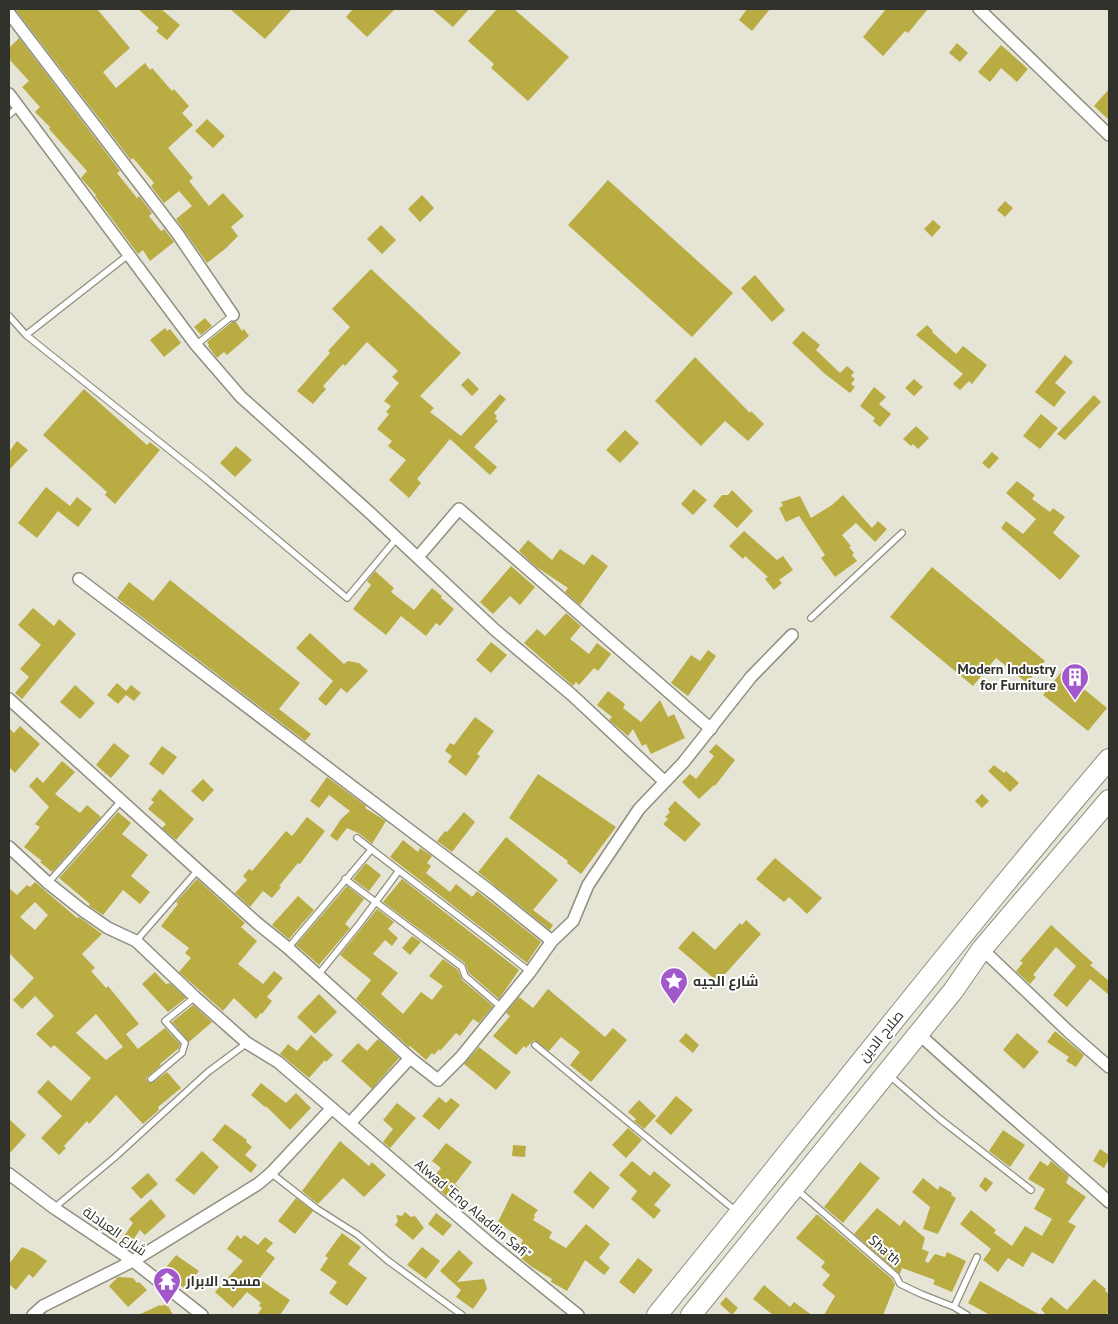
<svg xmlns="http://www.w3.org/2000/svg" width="1118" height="1324" viewBox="0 0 1118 1324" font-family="'PT Sans',Cairo,sans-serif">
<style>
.building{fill:#b9ac43;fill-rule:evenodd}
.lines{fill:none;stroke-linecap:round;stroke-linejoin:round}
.lane-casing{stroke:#8f8e7f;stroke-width:8}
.street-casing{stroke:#8f8e7f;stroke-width:14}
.highway-casing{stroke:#8f8e7f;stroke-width:22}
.lane{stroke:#fff;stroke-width:5.5}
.street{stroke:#fff;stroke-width:11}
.highway{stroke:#fff;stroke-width:20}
.labels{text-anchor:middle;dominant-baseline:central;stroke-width:4;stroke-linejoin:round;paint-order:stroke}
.poi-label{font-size:14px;font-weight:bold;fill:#32322c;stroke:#fff;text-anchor:start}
.street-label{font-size:14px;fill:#32322c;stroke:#fff}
</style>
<rect width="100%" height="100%" fill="#e6e5d5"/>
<path class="building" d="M15 9H97L130 48 103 72 116 88 145 63 150 70 152 68 172 91 174 89 189 106 182 113 193 125 168 148 193 178 189 181 209 206 223 193 244 216 231 227 238 236 225 249 207 263 176 219 192 206 179 191 164 203 151 186 154 183 133 158 131 160Z
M138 9H161L180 25 167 40 156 31 159 28Z
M230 9H292L265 39Z
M353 9H395L367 37 346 17Z
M432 9H469L453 27Z
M497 9H514L569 57 528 101 491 68 494 64 468 41Z
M747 9H770L752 31 739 20Z
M886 9H928L908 33 905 31 883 56 863 37Z
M19 38 120 171 117 173 137 198 139 196 152 213 149 216 161 231 164 229 174 242 150 261 143 250 138 254 95 196 96 195 81 178 87 171 49 129 50 127 35 112 40 107 22 87 29 81 9 59V48Z
M957 43 968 53 960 62 949 53Z
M1001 45 1028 69 1017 82 1001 68 990 82 978 72Z
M1109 89V120L1094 106Z
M207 119 225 136 213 148 195 131Z
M608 180 733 293 692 337 568 225Z
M422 195 434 208 420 222 408 209Z
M1005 201 1013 208 1005 217 997 210Z
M933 220 941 227 932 237 924 229Z
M381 225 396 240 382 254 367 239Z
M371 269 461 353 420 396 434 408 430 412 461 436 500 394 506 399 494 413 497 416 495 418 498 421 474 447 497 467 490 475 450 439 417 479 421 483 409 498 389 480 406 460 388 446 392 441 377 429 389 414 386 412 391 406 384 401 399 383 392 377 398 371 367 342 345 366 343 364 323 386 326 389 313 404 297 391 330 353 328 351 350 327 332 309Z
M755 275 785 310 772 322 741 288Z
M205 318 212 326 201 335 194 327Z
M232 322H236L242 331 244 329 249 336 227 355 224 352 217 358 208 346 209 345 207 342Z
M927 325 933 331 932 332 956 354 963 346 987 365 972 384 969 381 960 390 953 384 963 374 916 335Z
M165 328 167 331 170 329 181 343 164 357 150 340Z
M803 331 820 345 816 350 840 373 847 366 854 372 851 376 855 379 851 384 855 387 850 393 825 374 792 343Z
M1065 355 1073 362 1055 383 1066 392 1054 407 1035 392Z
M695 357 750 413 751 411 764 424 748 441 725 421 701 446 655 401Z
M468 378 479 389 472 396 461 385Z
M914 379 923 387 914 396 905 388Z
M874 387 886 397 879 404 891 414 880 427 873 421 875 418 860 406Z
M84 389 147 445 150 442 160 450 115 504 105 495 107 492 43 435Z
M1094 395 1101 402 1065 440 1057 434Z
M1041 414 1058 428 1040 449 1023 436Z
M916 426 929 438 918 449 913 444 911 446 903 439Z
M625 430 639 443 620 463 606 450Z
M17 441 28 450 9 470V452Z
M236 446 252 460 235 477 220 463Z
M992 452 999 458 989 469 982 463Z
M1017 481 1035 495 1032 499 1050 512 1053 508 1065 517 1053 533 1080 556 1060 580 1001 528 1006 521 1023 534 1036 519 1006 493Z
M46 487 70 506 77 497 92 509 78 527 58 511 37 538 18 523Z
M694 489 707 500 693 515 681 504Z
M732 490 753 511 737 528 713 506 722 495H728Z
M843 495 872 528 878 521 887 529 875 542 856 523 842 535 851 546 849 547 854 553 852 555 857 561 835 577 821 558 825 555 799 516 786 522 779 508 783 506 781 502 800 496 811 518 832 505Z
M744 531 777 560 783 556 793 570 779 580 782 583 774 590 765 579 768 577 745 556 743 559 729 546Z
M528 540 552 560 560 549 584 565 592 554 608 566 580 605 565 592 568 588 535 566 519 551Z
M511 566 535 587 520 605 510 596 493 614 480 602Z
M932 567 1045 661 1027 683 996 658 973 686 890 617Z
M375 571 394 588 391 592 414 610 432 588 442 596 441 598 454 609 440 626 436 623 426 636 401 616 386 635 353 609 371 585 367 581Z
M170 580 300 683 279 709 311 734 305 741 117 598 129 582 153 601Z
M33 608 54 626 59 619 76 634 22 699 15 693 29 677 20 669 41 645 18 625Z
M566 613 581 626 570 639 589 654 597 643 611 654 598 671 594 668 579 685 576 682 573 686 524 643 537 629 545 636Z
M310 633 344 664 348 661 359 663 368 671 347 693 341 688 326 706 318 699 333 681 296 648Z
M491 642 507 655 491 673 476 660Z
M708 650 716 656 688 696 671 683 691 655 700 661Z
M1062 671 1107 708 1088 731 1043 695Z
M117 683 126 691 131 685 141 693 134 701 126 695 118 704 107 695Z
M75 685 95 703 80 719 60 702Z
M608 691 625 704 623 708 641 722 660 700 668 717 674 714 685 738 651 754 646 744 642 746 633 729 628 736 609 720 612 717 597 705Z
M475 717 494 731 477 754 480 756 466 776 448 762 452 756 445 751 450 743 454 745Z
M20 726 40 744 15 773 9 767V728L14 733Z
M114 743 130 756 111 778 96 765Z
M716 744 735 760 715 786 714 785 699 799 682 782 690 774 696 779 714 756 709 752Z
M162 746 177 757 163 775 149 764Z
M62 761 75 772 55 794 80 813 87 805 101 817 52 872 40 862 42 861 24 847 40 827 35 824 49 807 29 786 37 777 43 783Z
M994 765 1004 773 1006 771 1019 783 1010 792 988 771Z
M538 774 616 827 581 874 567 863 568 861 509 818Z
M327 777 366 806 365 808 386 821 372 844 360 834 347 828 337 841 330 836 341 819 350 811 329 795 319 808 310 801Z
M203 779 214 790 203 802 191 791Z
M160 789 194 819 176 840 162 828 166 824 148 809 154 802 151 800Z
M982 794 989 801 982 808 975 801Z
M675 801 701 824 685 842 663 824 668 819 665 817 670 812 668 809Z
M118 812 131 823 122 834 148 855 131 876 150 892 140 904 123 890 103 915 89 906 90 904 59 878Z
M464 812 475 822 452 852 437 841 445 831 447 832Z
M307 817 325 831 300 864 298 863 279 886 281 887 272 898 263 891 250 907 235 893 247 880 243 876 249 869 252 871 286 831 292 836Z
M506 837 558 880 533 910 553 925 550 930 478 872Z
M403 840 418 852 420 848 432 856 427 863 431 866 426 873 450 892 456 884 472 897 477 891 541 942 527 963 390 857Z
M775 858 822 898 807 914 789 897 784 902 756 879Z
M366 863 381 875 369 891 353 879Z
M197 879 245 923 241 927 257 941 238 964 263 984 274 971 283 978 267 997 272 1001 262 1014 261 1013 256 1019 234 998 223 1011 179 972 191 958 185 953 189 948 161 926 178 904 176 902Z
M402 879 519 970 499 999 469 973 465 963 383 902Z
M35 882 77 918 79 917 102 934 82 954 95 968 91 971 106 988 108 986 139 1024 126 1034 138 1049 165 1028 180 1044 179 1048 160 1064 161 1065 146 1078 148 1082 152 1083 167 1072 181 1088 158 1107 159 1110 143 1124 116 1095 89 1124 87 1121 64 1146 66 1148 59 1155 41 1138 62 1116 37 1092 48 1080 71 1101 91 1078 54 1045 51 1048 36 1034 54 1016 35 996 22 1009 13 1000 34 978 9 953V888L17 895 27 885 30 887ZM35 902 48 915 35 930 20 917ZM96 1014 123 1047 106 1060 76 1033Z
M347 886 364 899 345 924 350 928 319 965 296 945Z
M298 896 314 910 289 939 272 925Z
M377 909 394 922 388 929 398 938 392 946 385 940 373 954 398 973 381 994 403 1014 421 992 432 1000 443 986 429 976 443 959 458 970 462 980 493 1006 479 1023 473 1019 460 1036 456 1033 440 1051 439 1049 434 1055 432 1053 426 1060 410 1046 409 1047 356 999 371 980 340 955Z
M746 920 761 934 718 982 678 948 693 931 715 950 740 923 742 925Z
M1051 925 1093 963 1090 965 1109 981V995L1090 979 1067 1007 1053 995 1076 966 1056 947 1033 975 1036 977 1030 984 1016 971 1023 963 1020 961Z
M412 936 421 942 410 955 402 948Z
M155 972 166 984 170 983 186 998 168 1012 142 984Z
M548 989 605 1037 613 1028 627 1040 591 1082 570 1065 580 1052 561 1037 549 1051 534 1040 526 1048 524 1046 516 1055 493 1036 510 1016 506 1013 519 997 533 1008Z
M319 994 337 1012 315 1034 297 1017Z
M193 1005 212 1022 189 1042 172 1022Z
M1055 1031 1084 1055 1076 1067 1066 1061 1069 1057 1047 1042Z
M686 1033 699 1045 693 1053 679 1041Z
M1017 1033 1039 1052 1024 1069 1003 1050Z
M311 1035 333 1055 326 1062 325 1060 309 1078 280 1054 288 1044 297 1051Z
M378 1039 399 1058 372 1089 341 1061 358 1043 367 1051Z
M479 1047 511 1072 496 1090 464 1064Z
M261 1083 286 1103 296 1093 311 1108 290 1130 266 1106 265 1107 251 1095Z
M676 1096 693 1110 671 1135 655 1121Z
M439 1097 446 1103 451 1098 460 1105 439 1130 422 1116Z
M639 1100 656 1116 644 1129 634 1121 636 1119 628 1112Z
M397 1103 416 1118 390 1148 383 1142 393 1129 383 1120Z
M9 1119 26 1135 9 1154Z
M225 1124 247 1140 246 1142 252 1147 245 1155 257 1165 251 1173 212 1140Z
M628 1128 642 1140 626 1158 612 1145Z
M1003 1130 1025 1145 1010 1167 989 1151Z
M340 1141 369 1166 372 1162 386 1175 364 1197 343 1178 318 1204 302 1191Z
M446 1143 472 1162 455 1184 461 1189 451 1200 429 1182 441 1168 432 1161Z
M513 1145 526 1146 525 1157 512 1156Z
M1100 1149 1109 1155V1159L1104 1168 1093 1161Z
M202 1151 219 1167 194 1195 175 1180Z
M632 1161 650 1176 654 1171 671 1185 654 1205 661 1210 654 1219 631 1199 637 1191 619 1175Z
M1040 1161 1048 1166 1051 1161 1069 1176 1066 1183 1086 1197 1068 1222 1076 1226 1053 1264 1032 1252 1023 1267 1008 1258 998 1272 983 1260 991 1249 960 1224 971 1210 996 1230 994 1233 1012 1246 1025 1226 1042 1236 1052 1219 1034 1209 1045 1189 1028 1179Z
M860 1162 880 1178 843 1223 824 1207Z
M590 1171 610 1188 593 1209 573 1192Z
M148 1173 158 1184 141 1199 131 1188Z
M985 1177 993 1183 986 1192 979 1186Z
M923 1178 938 1190 940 1186 952 1193 951 1195 956 1198 938 1234 923 1229 930 1207 912 1192Z
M512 1193 538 1210 534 1215 535 1217 533 1220 552 1232 549 1238 566 1248 586 1224 610 1244 599 1258 610 1268 604 1275 585 1260 567 1291 551 1282 552 1279 532 1267 516 1254 523 1240 498 1222Z
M296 1198 313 1211 295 1234 278 1221Z
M151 1199 166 1216 145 1235 140 1230 130 1244 122 1239 133 1223 129 1219Z
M877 1208 900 1226 904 1220 925 1238 922 1249 929 1252 925 1261 928 1263 935 1254 945 1257 947 1252 966 1261 952 1292 933 1284 935 1280 902 1268 900 1274 854 1234Z
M405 1212 411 1217 415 1216 424 1228 413 1240 395 1225 398 1221 396 1215 402 1216Z
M436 1213 452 1225 443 1236 428 1224Z
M816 1215H818L892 1279 895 1285 883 1315H824L835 1296 822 1285 830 1275 821 1267 825 1262 796 1238Z
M342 1233 361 1247 348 1264 367 1278 347 1306 329 1293 337 1282 320 1270 328 1258 325 1256Z
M237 1235 241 1239 244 1235 258 1245 265 1237 273 1243 266 1251 275 1258 259 1279 290 1300 280 1315H257L262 1308 259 1306 261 1303 247 1292 233 1308 215 1292 243 1261 227 1249Z
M22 1247 34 1252 47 1261 33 1278 29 1274 16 1290 9 1284V1264Z
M422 1247 440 1261 426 1279 407 1265Z
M459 1250 473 1263 457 1282 484 1279 487 1289 473 1309 456 1297 461 1290 440 1271Z
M176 1255 199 1271 184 1288 163 1271Z
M638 1258 653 1270 634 1294 619 1282Z
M118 1277 133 1278 137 1283 139 1282 147 1290 128 1307 109 1286Z
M1094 1279 1106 1289 1105 1291 1109 1294V1311L1106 1315H1046L1041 1309 1051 1297 1067 1310Z
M980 1281 1040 1315H990L968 1303Z
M764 1285 790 1307 794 1302 812 1315H773L753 1299Z
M726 1297 738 1308 732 1315 720 1304Z
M167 1304 173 1315H138L160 1305 161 1306Z"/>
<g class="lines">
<g class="lane-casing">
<path id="lane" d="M9 115 19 106
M9 316 26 335 207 480 347 598 397 538
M26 335 128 255
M196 345 233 315
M811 618 902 533
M357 838C414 883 473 926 530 972
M345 879 462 967 465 976 501 1007
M48 883 121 801
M136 941 198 870
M288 948 371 850
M318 975 360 923 398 872
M535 1045 736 1211
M890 1076 940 1119 1031 1190
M151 1079 182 1053 185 1043 165 1021 195 997
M271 1173 317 1209 358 1235 387 1260 462 1315
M796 1189 896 1276 900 1284 921 1294 954 1307 967 1315
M54 1208 114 1158 208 1072 247 1043
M954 1307 977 1257"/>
</g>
<g class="street-casing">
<path id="street" d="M979 9 1109 135
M9 13 177 233 233 315
M9 94 196 345 241 397 368 511 495 630 572 695 665 782
M418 557 459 509 711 729
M79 579 490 891 552 941
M9 699 198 870 257 923 288 948 410 1058
M9 847 48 883 82 910 108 928 136 941 195 997 247 1043 278 1062 488 1242 578 1315
M982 949 1069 1032 1109 1067
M919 1034C981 1091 1046 1145 1109 1202
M350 1123 410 1058 438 1080 461 1057 530 972 552 941 573 921 588 885 639 809 683 763 751 677 792 635
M9 1174 54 1208 133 1261 202 1315
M33 1315 43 1306 133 1261 258 1184 271 1173 332 1108"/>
</g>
<g class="highway-casing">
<path id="highway" d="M657 1315C808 1130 954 941 1109 759
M691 1315 953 991 982 949 1109 800"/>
</g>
<use href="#lane" class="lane"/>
<use href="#street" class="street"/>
<use href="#highway" class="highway"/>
</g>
<defs>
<g id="building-pin" transform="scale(1.4375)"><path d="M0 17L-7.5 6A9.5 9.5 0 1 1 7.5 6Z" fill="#a257ca" stroke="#fff"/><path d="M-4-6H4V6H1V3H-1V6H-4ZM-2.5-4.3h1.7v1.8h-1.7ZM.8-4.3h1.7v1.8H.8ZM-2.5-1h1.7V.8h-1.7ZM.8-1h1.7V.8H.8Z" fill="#fff"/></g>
<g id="sight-pin" transform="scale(1.4375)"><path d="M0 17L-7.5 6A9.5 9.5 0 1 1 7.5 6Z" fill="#a257ca" stroke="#fff"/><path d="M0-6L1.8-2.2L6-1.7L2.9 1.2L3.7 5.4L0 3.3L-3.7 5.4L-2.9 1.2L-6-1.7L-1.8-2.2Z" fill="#fff"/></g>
<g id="temple-pin" transform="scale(1.4375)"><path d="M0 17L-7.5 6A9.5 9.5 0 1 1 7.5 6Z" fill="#a257ca" stroke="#fff"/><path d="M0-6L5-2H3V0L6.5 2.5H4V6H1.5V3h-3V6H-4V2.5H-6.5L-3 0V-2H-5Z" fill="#fff"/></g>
</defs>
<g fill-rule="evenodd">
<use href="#building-pin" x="1075" y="677"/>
<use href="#sight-pin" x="674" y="981"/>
<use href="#temple-pin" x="167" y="1281"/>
</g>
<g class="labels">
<g class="poi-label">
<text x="1056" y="669" text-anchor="end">Modern Industry<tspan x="1056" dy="16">for Furniture</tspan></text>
<text x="693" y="981">شارع الجيه</text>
<text x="186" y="1281">مسجد الابرار</text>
</g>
<g class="street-label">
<text transform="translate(881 1036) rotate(-51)">صلاح الدين</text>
<text transform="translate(473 1209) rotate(40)">Alwad "Eng Aladdin Safi"</text>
<text transform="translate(115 1231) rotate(35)">شارع العبادلة</text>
<text transform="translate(885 1250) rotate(41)">Sha'th</text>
</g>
</g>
<rect width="1118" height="1324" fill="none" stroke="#32322c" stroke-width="20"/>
</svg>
